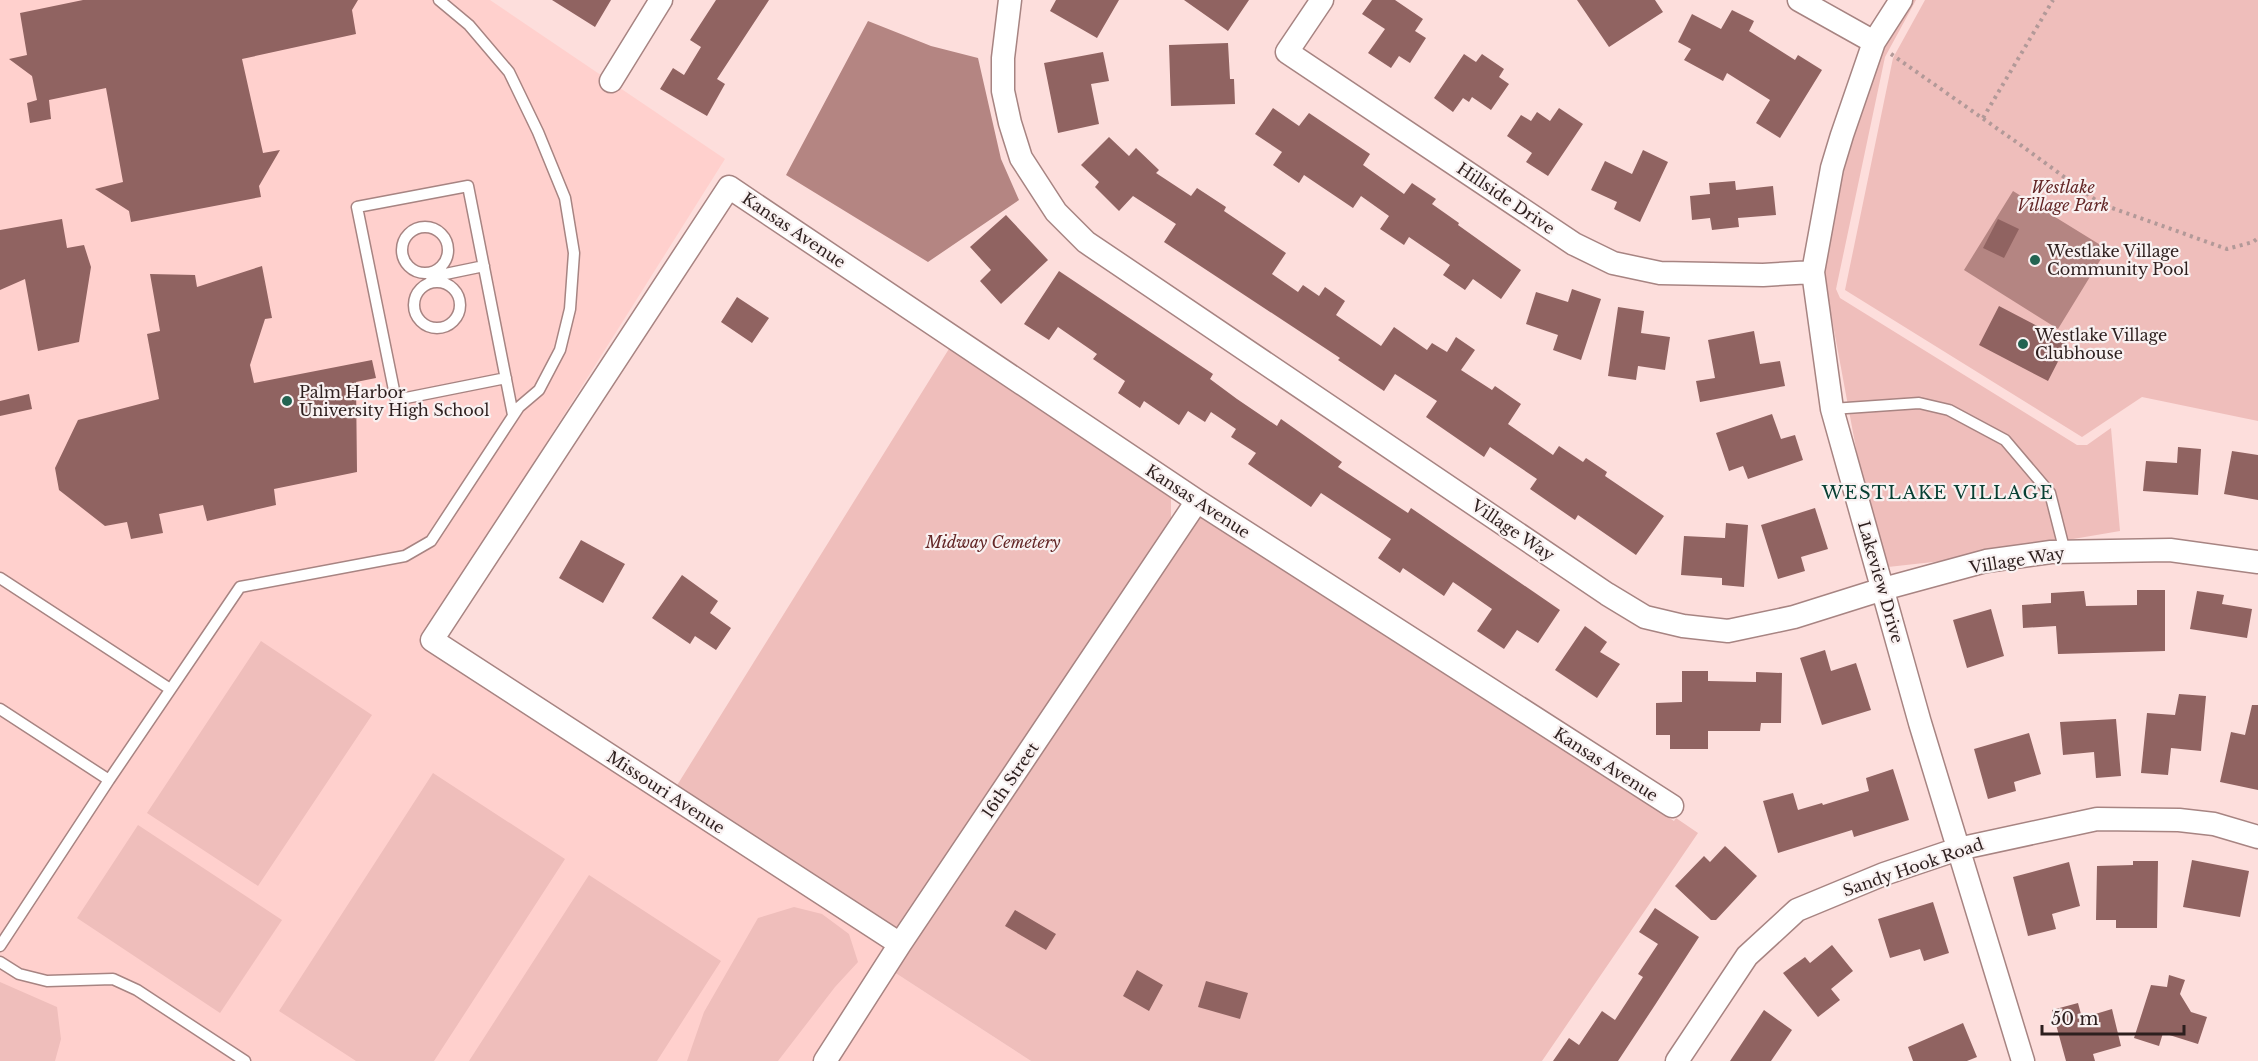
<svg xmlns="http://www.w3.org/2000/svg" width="2258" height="1061" viewBox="0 0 2258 1061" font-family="'Libre Baskerville',serif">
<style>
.built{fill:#ffd0cd}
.green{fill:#efbebb}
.water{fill:#b48582}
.building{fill:#906361}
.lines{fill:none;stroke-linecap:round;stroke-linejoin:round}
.service-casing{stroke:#a78482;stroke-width:13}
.minor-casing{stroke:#a78482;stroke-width:25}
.path{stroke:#b29998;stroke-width:4;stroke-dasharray:3 4.5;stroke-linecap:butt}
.service{stroke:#fff;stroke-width:10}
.minor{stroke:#fff;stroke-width:22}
.poi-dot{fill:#236452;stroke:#f9f1f1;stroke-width:2}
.labels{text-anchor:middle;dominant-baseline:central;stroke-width:4.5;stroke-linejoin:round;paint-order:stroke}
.park-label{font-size:16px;font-style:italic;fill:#632626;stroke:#f9f1f1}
.street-label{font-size:16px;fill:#2d1f1e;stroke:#f9f1f1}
.poi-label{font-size:16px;fill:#2d1f1e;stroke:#f9f1f1;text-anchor:start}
.neighbourhood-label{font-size:18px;letter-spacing:1.5px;fill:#084033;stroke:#f9f1f1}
</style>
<rect width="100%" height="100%" fill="#fddedc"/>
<path class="built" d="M0 0H490L725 159 421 642 892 947 817 1061H0Z
M894 972 1031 1061H836Z"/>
<path class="green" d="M1913 0H1916L1885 57 1836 289 1840 298 2077 445H2087L2111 428 2120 531 1951 560 1888 567 1860 470 1823 271 1842 170 1883 46Z
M1925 0H2258V421L2142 397 2082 437 1845 290 1893 58Z
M952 344 1171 492V528L894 941 671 795Z
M1199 515 1674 821 1676 818 1698 833 1542 1061H1031L894 972Z
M261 641 372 715 258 886 147 813Z
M433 773 565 859 434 1061H356L279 1011Z
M138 825 282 920 220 1013 77 918Z
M589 875 721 961 657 1061H469Z
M794 907 822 914 849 934 858 962 835 987 778 1061H687L704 1012 758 918Z
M0 982 57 1007 61 1039 55 1061H0Z"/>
<path class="water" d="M868 21 931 46 978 58 1001 159 1019 200 928 262 786 175Z
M2013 191 2107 249 2058 329 1964 270Z"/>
<path class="building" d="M83 0H358L352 10 356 34 242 59 263 153 280 150 259 186 261 197 131 222 129 211 95 189 123 182 106 88 49 100 51 119 30 123 27 103 37 100 32 76 9 59 27 55 20 13Z
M552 0H611L595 27Z
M716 0H769L717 79 725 84 707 116 660 89 673 68 684 75 701 47 690 40Z
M1056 0H1119L1097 38 1050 11Z
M1184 0H1249L1228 31Z
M1372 0H1395L1423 19 1415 31 1426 38 1410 63 1399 56 1391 68 1368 53 1385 29 1362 14Z
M1577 0H1655L1663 12 1609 47Z
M1732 10 1754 21 1749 31 1795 60 1798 55 1822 70 1780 138 1756 123 1770 100 1727 73 1723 81 1684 60 1691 49 1678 42 1692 14 1721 29Z
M1228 43 1230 79H1234L1235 104 1171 106 1169 45Z
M1103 52 1109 81 1091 84 1099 124 1058 133 1044 63Z
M1464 54 1476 62 1482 54 1504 69 1499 77 1509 84 1491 110 1472 97 1469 102 1463 98 1453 112 1434 98Z
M1273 108 1299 126 1309 113 1370 154 1363 165 1404 194 1412 183 1436 199 1432 204 1459 223 1458 225 1521 270 1501 299 1473 279 1465 290 1443 275 1450 265 1409 237 1404 245 1380 229 1389 216 1361 196 1353 208 1304 175 1299 183 1273 165 1282 152 1255 134Z
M1559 108 1583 124 1548 176 1526 162 1532 153 1507 136 1521 115 1531 121 1537 112 1550 121Z
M1109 137 1129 156 1136 148 1159 170 1156 173 1191 196 1197 188 1226 207 1224 211 1286 253 1272 274 1298 292 1303 285 1319 296 1325 287 1345 301 1336 315 1381 346 1394 327 1427 350 1432 343 1447 352 1456 337 1475 350 1461 370 1492 390 1495 386 1521 404 1508 424 1553 455 1559 446 1583 462 1586 458 1607 472 1605 476 1664 516 1636 555 1578 515 1575 520 1530 489 1537 479 1490 447 1484 457 1426 417 1437 401 1395 374 1384 391 1338 360 1340 358 1164 242 1176 224 1133 196 1119 211 1095 187 1099 182 1081 165Z
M1643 150 1668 162 1640 222 1614 209 1617 202 1591 190 1605 161 1632 174Z
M1735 181 1736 190 1773 186 1776 215 1738 218 1739 227 1712 230 1710 218 1692 220 1690 196 1710 194 1709 183Z
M1006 215 1048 260 1001 304 980 281 991 270 970 247Z
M62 219 67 248 84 245 91 267 79 342 38 351 25 279 0 290V230Z
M1998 219 2019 229 2004 258 1983 248Z
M262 266 272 318 265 319 250 365 254 383 372 360 376 378 356 382 357 472 274 489 276 505 207 521 203 505 159 514 163 533 131 539 127 522 105 526 59 490 55 468 78 420 159 399 147 334 160 331 150 274 195 275 197 287Z
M1059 271 1213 374 1210 379 1237 399 1277 426 1281 419 1342 462 1338 467 1408 513 1411 508 1560 610 1538 643 1517 630 1504 649 1477 631 1492 609 1453 582 1444 596 1403 568 1400 573 1378 558 1391 539 1321 493 1311 507 1248 464 1256 453 1231 437 1236 429 1211 412 1205 422 1188 411 1179 425 1144 401 1140 408 1118 393 1125 381 1093 359 1097 354 1058 327 1049 340 1024 324Z
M1572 289 1601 299 1581 360 1553 350 1558 335 1526 324 1536 292 1568 302Z
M737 297 769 318 752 343 721 322Z
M1999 306 2068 342 2048 381 1979 345Z
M1618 307 1644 311 1641 333 1670 337 1665 370 1638 366 1636 380 1608 376Z
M1754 331 1760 364 1780 361 1785 386 1700 402 1696 381 1715 378 1708 340Z
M29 394 32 409 0 416V401Z
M1772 414 1781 439 1795 435 1803 460 1748 479 1743 466 1729 471 1716 433Z
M2178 447 2201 449 2198 495 2143 491 2146 461 2177 463Z
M2232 451 2258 455V500L2224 494Z
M1815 508 1828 549 1801 557 1805 571 1778 579 1761 525Z
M1726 523 1748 525 1744 587 1722 585V578L1681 575 1684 536 1725 538Z
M581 540 625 564 603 603 559 578Z
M682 575 718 601 710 613 731 628 716 650 695 636 690 644 652 618Z
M2137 590H2165V651L2058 654 2056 626 2023 628 2022 605 2051 603V593L2084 591 2086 606 2137 605Z
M2197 591 2224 595 2222 604 2252 609 2247 638 2190 629Z
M1991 609 2004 656 1967 668 1953 620Z
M1585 626 1607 642 1600 652 1620 664 1597 698 1555 670Z
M1825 650 1831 671 1856 663 1871 710 1822 725 1800 658Z
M1682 671H1708V681L1756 682V672L1782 673 1781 723H1761L1760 731H1708V749H1670V735H1656V703L1682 702Z
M2179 694 2206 696 2201 751 2171 748 2168 775 2141 773 2147 713 2175 715Z
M2252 705H2258V790L2220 782 2231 732 2245 735Z
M2116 719 2121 776 2096 778 2094 752 2063 755 2060 722Z
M2029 733 2041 774 2014 782 2016 791 1988 799 1974 749Z
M1893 769 1909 820 1854 837 1852 830 1778 853 1763 801 1793 793 1798 810 1822 803 1823 805 1869 791 1866 778Z
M1725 846 1757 876 1716 920H1711L1675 886 1704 856 1710 862Z
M2192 860 2249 871 2240 917 2183 907Z
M2133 861H2158L2157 928H2116V920H2096L2097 866 2133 865Z
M2069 862 2080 906 2052 914 2056 929 2028 936 2013 877Z
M1933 902 1949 953 1924 961 1920 949 1890 958 1878 919Z
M1655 908 1699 937 1655 1005 1618 1061H1553L1569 1038 1579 1045 1602 1011 1615 1020 1643 977 1638 974 1658 944 1639 932Z
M1015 910 1056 934 1046 950 1005 926Z
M1832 945 1853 971 1831 989 1840 1000 1818 1017 1783 973 1805 957 1810 963Z
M1137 970 1163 985 1149 1011 1123 996Z
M2169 975 2185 980 2180 994 2191 1012 2207 1017 2198 1044 2163 1033 2159 1046 2134 1038 2151 985 2167 987Z
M1206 981 1248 993 1240 1019 1198 1007Z
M2078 1003 2082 1018 2112 1009 2121 1046 2093 1054 2095 1061H2066L2052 1010Z
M1764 1010 1792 1030 1771 1061H1730Z
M1963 1023 1977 1057 1967 1061H1913L1908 1047Z"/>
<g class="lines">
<g class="service-casing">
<path id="service" d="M402 250a23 23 0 1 1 46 0a23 23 0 1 1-46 0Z
M431 277 484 266
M414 305a23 23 0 1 1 46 0a23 23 0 1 1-46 0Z
M506 378 396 400 357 207 468 186 513 415
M1832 409 1919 403 1949 410 2005 440 2050 493 2065 552
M0 578 170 689
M0 709 109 780 240 587 405 556 431 541 519 407 539 390 560 350 570 309 574 253 565 198 538 132 509 72 469 25 439 0
M0 946 109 780
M0 962 19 974 47 981 113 979 137 990 245 1061"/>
</g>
<g class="minor-casing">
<path id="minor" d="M1010 0 1003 58V91L1010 123 1021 158 1056 212 1086 242 1607 594 1645 617 1683 626 1728 631 1794 617 1883 589 1986 561 2051 552 2170 550 2258 562
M1322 0 1287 52 1574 244 1613 263 1660 273 1763 275 1813 272
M1799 0 1874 42
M1901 0 1874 42 1842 135 1832 168 1813 272 1832 409 1920 723 2023 1061
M611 81 661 0
M900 944 432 640 729 187 1197 501 1672 806
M825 1061 900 944 1197 501
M1677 1061 1747 956 1797 910 1884 874 1958 849 2097 819 2179 820 2214 824 2258 837"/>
</g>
<path class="path" d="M1891 54 2022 146 2101 204 2227 249 2253 242 2258 238
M1983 118 2053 0"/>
<use href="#service" class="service"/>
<use href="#minor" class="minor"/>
</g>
<g class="poi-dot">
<circle cx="2035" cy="260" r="6"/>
<circle cx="2023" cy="344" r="6"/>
<circle cx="287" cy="401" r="6"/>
</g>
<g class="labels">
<g class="park-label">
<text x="2063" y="187">Westlake<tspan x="2063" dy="18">Village Park</tspan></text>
<text x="993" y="542">Midway Cemetery</text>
</g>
<g class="street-label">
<text transform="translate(1506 198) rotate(34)">Hillside Drive</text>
<text transform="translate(794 230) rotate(34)">Kansas Avenue</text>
<text transform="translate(1198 501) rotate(33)">Kansas Avenue</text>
<text transform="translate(1513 530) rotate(34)">Village Way</text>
<text transform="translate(2017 560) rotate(-9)">Village Way</text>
<text transform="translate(1881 582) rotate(74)">Lakeview Drive</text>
<text transform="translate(1606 764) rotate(33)">Kansas Avenue</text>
<text transform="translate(1010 780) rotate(-56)">16th Street</text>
<text transform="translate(666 792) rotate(33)">Missouri Avenue</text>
<text transform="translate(1913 867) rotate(-19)">Sandy Hook Road</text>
</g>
<g class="poi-label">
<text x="2047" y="251">Westlake Village<tspan x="2047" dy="18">Community Pool</tspan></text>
<text x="2035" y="335">Westlake Village<tspan x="2035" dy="18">Clubhouse</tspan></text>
<text x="299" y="392">Palm Harbor<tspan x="299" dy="18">University High School</tspan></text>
</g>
<g class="neighbourhood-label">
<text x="1938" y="493">WESTLAKE VILLAGE</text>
</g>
</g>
<path d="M2042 1025v9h142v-9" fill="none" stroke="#2d1f1e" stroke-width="3"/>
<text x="2051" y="1025" font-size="18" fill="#2d1f1e" stroke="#f9f1f1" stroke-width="4.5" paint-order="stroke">50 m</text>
</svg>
